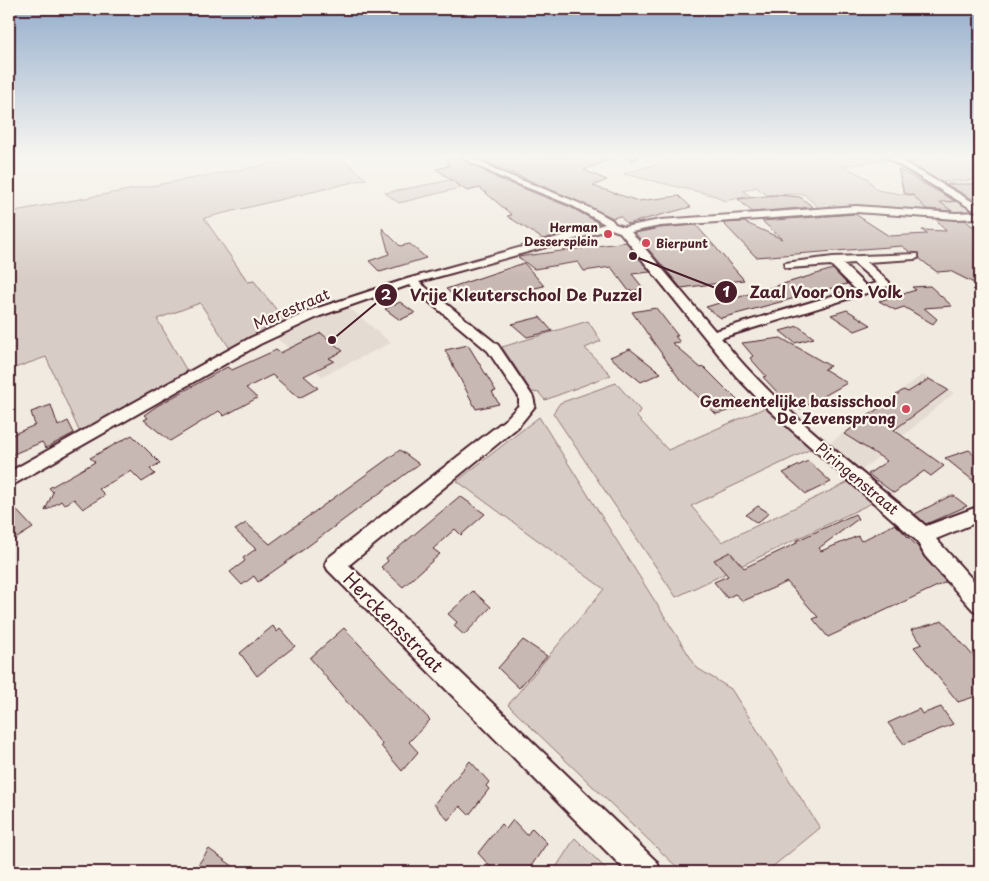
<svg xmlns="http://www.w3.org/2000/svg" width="989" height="881" viewBox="0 0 989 881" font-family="'Playpen Sans',sans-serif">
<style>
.built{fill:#e4dbd2}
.green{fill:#d8ccc6;stroke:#917678}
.building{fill:#c8b8b3;stroke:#4a1f2b}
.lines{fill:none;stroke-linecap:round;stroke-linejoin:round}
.street-casing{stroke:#4a1f2b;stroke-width:4}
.street{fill:#fbf7ec;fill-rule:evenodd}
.poi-dot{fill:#d1495b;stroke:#fbf7ec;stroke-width:2}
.labels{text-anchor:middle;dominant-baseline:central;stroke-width:4.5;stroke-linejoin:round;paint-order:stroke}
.far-poi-label{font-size:12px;font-weight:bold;fill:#4a1f2b;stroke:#fbf7ec;text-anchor:end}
.street-label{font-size:15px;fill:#4a1f2b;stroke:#fbf7ec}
.poi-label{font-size:15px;font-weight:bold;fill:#4a1f2b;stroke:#fbf7ec;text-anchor:end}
.near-street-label{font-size:18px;fill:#4a1f2b;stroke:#fbf7ec}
.leader{fill:none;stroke:#4a1f2b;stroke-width:2}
.callout-dot{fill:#4a1f2b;stroke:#fbf7ec;stroke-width:2}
.mark-label{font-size:15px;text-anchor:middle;font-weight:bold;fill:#fff}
.callout-label{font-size:16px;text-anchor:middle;font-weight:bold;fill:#4a1f2b;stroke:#fbf7ec;stroke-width:4.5;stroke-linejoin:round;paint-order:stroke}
</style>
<rect width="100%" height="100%" fill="#f0eae0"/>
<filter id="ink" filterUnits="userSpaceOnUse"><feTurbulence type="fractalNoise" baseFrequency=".02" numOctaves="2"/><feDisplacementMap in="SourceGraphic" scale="10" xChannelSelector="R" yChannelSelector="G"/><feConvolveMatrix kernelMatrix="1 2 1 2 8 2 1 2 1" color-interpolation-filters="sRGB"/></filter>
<g filter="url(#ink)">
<path class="built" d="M346 305 391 343 322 376 274 336Z
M922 375 954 393 861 471 827 445Z"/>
<path class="green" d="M309 157H341L366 179 204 218 248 282 254 281 285 321 231 350 200 303 157 319 188 373 80 433 46 357 9 370V212Z
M680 157H886L890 159 843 166 867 178 877 190 950 202 962 201 976 210 963 214 870 207 819 208 804 194 767 195 756 187 743 191 750 196 724 201 716 196 624 174Z
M955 157H980V182L975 180 937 182 905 163Z
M491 172 505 177 399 203 385 193Z
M588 321 601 341 585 348 611 375 545 400 539 393 532 392 502 347Z
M616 383 640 410 637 417 668 450 769 406 813 448 691 506 722 542 853 480 876 501 676 597 553 413 560 403Z
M539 417 697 668 731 689 820 828 766 872H682L508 705 604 589 457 481Z
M575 838 609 872H553Z"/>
<path class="building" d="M447 157H459L497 178 570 207 599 223 543 239 507 216 512 215 480 188 467 191 436 169 449 166Z
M474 157H616L584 170 607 180 593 186 638 201 679 196 691 207 627 224 620 216 613 218 573 199Z
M898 169 955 201 940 202 952 211 926 209 913 195 904 193Z
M946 184H980V198L972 199Z
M776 195 800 197 813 207 752 212 738 199Z
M855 214 889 236 927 234 922 230 946 231 936 219 965 220 972 226 980 225V286L950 271 937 272 920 259 919 253 910 252 902 246 756 257 723 223 744 222 782 239 762 221Z
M696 225 744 280 681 288 635 233 660 228Z
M382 228 400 246 410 244 426 258 380 272 369 261 389 254Z
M626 242 650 272 632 274 644 289 629 291 611 267 584 271 578 262 534 269 518 257Z
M524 263 544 286 480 300 473 294 457 299 446 289Z
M833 269 847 284 721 318 706 307Z
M930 286 952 306 924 308 937 319 933 324 904 307 895 310 879 301 916 290 912 287Z
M400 302 415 313 400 320 385 309Z
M656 308 678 336H675L680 342 672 343 701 368 704 367 744 407 716 414 679 378 632 312Z
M847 310 871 325 855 331 831 315Z
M540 317 552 331 527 337 512 324Z
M798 326 814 338 795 343 780 331Z
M321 333 343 351 329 358 334 361 304 376 318 388 299 398 272 375 246 388 257 398 224 416 219 411 170 441 144 420 148 418 144 415 157 406 227 367 232 370 276 350 280 353Z
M781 338 830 366 824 369 847 383 801 409 779 394 763 377 766 376 750 358 753 356 742 343Z
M468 345 496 391 492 392 499 404 476 409 445 350Z
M630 349 661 373 641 382 610 357Z
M929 379 948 390 894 430 944 466 931 476 924 471 894 493 868 474 887 461 844 434 903 390 908 392Z
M51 405 58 426 68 421 74 433 46 448 42 442 9 456V436L35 425 31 412Z
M132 435 160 463 150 469 155 474 142 482 131 471 99 489 105 495 83 509 74 499 64 505 61 501 45 511 53 492 49 488 95 462 90 458Z
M400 450 419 464 288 561 258 582 254 576 242 585 230 572 245 561 243 558 256 549 235 530 246 523 270 544Z
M969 450 980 459V486L945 458Z
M808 461 831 482 806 494 783 473Z
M460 496 485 514 461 535 455 529 446 537 433 549 440 554 403 587 381 567 388 561 386 558Z
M950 496H954L967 506 926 524 915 514Z
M9 502 33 528 9 543Z
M758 506 769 513 757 523 746 515Z
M855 514 858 519 819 548 821 551 858 536 861 541 895 524 918 547 924 557 946 582 828 637 813 619 818 617 787 582 743 601 735 594 727 598 714 582 728 576 714 560 730 552 744 568 797 543 796 541Z
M473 591 491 607 464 635 454 626 457 622 448 614Z
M943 621 980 664V695L958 702 914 647 922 644 911 630Z
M273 626 277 632 280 629 295 646 257 676 240 653Z
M344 628 430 720 409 742 418 752 402 771 381 746 382 744 310 658Z
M523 640 547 656 519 688 498 668Z
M941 707 953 724 904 744 888 723 919 709 922 714Z
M470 761 489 782 486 786 489 789 469 815 460 806 448 820 434 804Z
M513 820 527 835 532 828 547 843 527 872H495L478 853 501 824 506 829Z
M209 849 241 872H193Z"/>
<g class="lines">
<g class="street-casing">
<path id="street" d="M461 157C476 156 490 167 503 173 540 188 578 200 612 220L615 224 624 227 660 220 856 206 956 213 977 212 886 157H895L980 206V218L956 219 856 212 660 226 631 232 715 331 855 289 831 265 789 268 785 267V263L833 257 918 254V258L914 259 867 262 889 282V286L721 338C779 411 856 466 926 526L980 506V521L936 539 980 588V613L973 610 925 556 917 541 768 409 736 376 620 232 611 229 419 282 498 345 533 397 535 406 518 427 349 565 657 862 661 872H627L328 570 325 564 328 558 506 419 519 405V397L488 351 409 285 320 316 260 344 9 487V472L250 338 312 310 407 279 605 224 571 205 498 176ZM854 263 877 283 866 286 843 264Z
M628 157H637L633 159Z"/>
</g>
<use href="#street" class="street"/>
</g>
</g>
<linearGradient id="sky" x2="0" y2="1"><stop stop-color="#95aecc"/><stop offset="0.56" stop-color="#f8f6f1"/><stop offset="1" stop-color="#f8f6f1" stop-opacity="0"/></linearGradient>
<rect width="989" height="280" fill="url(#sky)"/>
<g class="poi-dot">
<circle cx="608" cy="234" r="5"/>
<circle cx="646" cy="243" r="5"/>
<circle cx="906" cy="409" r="5"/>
</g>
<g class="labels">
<g class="far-poi-label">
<text x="598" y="227">Herman<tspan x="598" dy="14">Dessersplein</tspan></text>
<text x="656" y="243" text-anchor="start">Bierpunt</text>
</g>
<g class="street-label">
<text transform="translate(291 308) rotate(-23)">Merestraat</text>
<text transform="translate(858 478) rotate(40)">Piringenstraat</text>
</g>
<g class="poi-label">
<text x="896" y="400">Gemeentelijke basisschool<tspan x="896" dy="17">De Zevensprong</tspan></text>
</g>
<g class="near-street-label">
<text transform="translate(394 622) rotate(45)">Herckensstraat</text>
</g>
</g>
<path class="leader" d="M633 256L726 292M332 340L386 295"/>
<g class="callout-dot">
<circle cx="633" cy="256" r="5"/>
<circle cx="332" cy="340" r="5"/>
<circle cx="726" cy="292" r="12"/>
<circle cx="386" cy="295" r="12"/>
</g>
<g class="mark-label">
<text x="726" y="297">1</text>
<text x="386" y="300">2</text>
</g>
<g class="callout-label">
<text x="826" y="298">Zaal Voor Ons Volk</text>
<text x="526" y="301">Vrije Kleuterschool De Puzzel</text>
</g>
<rect width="989" height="881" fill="none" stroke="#fbf7ec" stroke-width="30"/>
<rect x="15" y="15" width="959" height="851" fill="none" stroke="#4a1f2b" stroke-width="2" filter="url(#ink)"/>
</svg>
